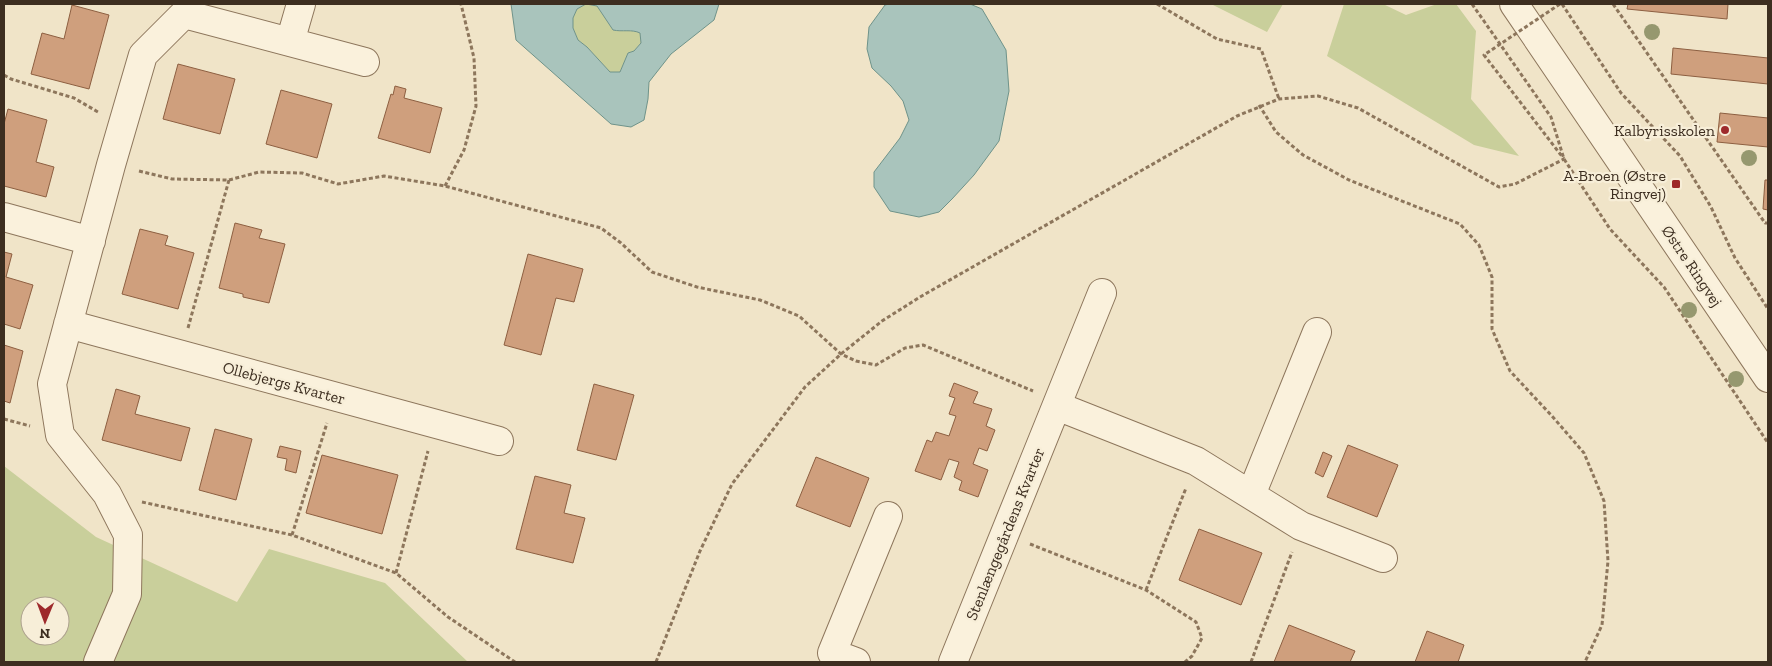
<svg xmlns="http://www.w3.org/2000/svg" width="1772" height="666" viewBox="0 0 1772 666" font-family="'Zilla Slab',serif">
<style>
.green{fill:#c9cf9b;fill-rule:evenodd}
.water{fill:#a9c4bc;stroke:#6f938a;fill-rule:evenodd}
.building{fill:#cf9f7d;stroke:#8d5f41}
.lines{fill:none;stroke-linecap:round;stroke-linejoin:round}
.minor-casing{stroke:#8d765c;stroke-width:30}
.path{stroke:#8d765c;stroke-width:3;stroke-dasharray:4 2.5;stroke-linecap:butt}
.minor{stroke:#faf1dc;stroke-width:28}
.path-bridge{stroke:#8d765c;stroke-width:3;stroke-dasharray:4 2.5;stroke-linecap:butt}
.tree{fill:#96986f}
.poi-dot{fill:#9e2a2b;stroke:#f7eed8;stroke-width:2}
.labels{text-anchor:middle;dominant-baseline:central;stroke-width:4.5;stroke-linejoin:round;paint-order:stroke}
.poi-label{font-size:16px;fill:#3d2e20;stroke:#f7eed8;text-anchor:end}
.street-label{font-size:16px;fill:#3d2e20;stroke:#f7eed8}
</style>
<rect width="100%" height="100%" fill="#f0e4c8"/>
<path class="green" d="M586 4 597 6 613 30C622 31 633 29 640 33L641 43 634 51 628 53 620 72H610L587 47 578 40 573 28V18L577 9Z
M1211 4H1283L1267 32Z
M1344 4H1383L1406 15 1437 4H1456L1476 31 1471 99 1519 156 1474 145 1327 56Z
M4 466 96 537 237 602 269 549 385 583 468 662H4ZM30 606H60V636H30Z"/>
<path class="water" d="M511 4H719L714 20 671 54 649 82 648 99 644 120 631 127 611 124 516 40ZM586 4 597 6 613 30C622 32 632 29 640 33L641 43 634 51 628 53 620 72H610L587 47 578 40 573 28V18L577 9Z
M889 4H970L982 9 1006 50 1009 91 999 141 974 175 952 199 939 212 919 217 890 211 874 187V172L900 138 909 120 903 101 891 86 872 68 867 49 869 27 885 5Z"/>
<path class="building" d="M1628 4H1728L1727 19 1627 9Z
M72 5 109 15 89 89 31 74 42 33 64 39Z
M1673 48 1768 58V84L1671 74Z
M178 64 235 79 220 134 163 119Z
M395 86 406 89 404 98 442 108 430 153 378 138 391 94 393 95Z
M281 90 332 104 317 158 266 144Z
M8 109 47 120 36 162 54 167 46 197 4 186V124Z
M1720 113 1768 118V147L1717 142Z
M1765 180H1768V210L1763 209Z
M235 223 262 230 259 238 285 244 269 303 243 297V294L219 288Z
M140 229 168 236 165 245 194 253 178 309 122 294Z
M4 252 12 254 6 277 33 285 20 329 4 324Z
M528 254 583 269 574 302 556 298 541 355 504 345Z
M4 345 23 351 10 403 4 401Z
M954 383 978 392 973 403 992 409 986 426 995 430 987 451 979 448 973 464 988 470 978 497 959 490 962 481 954 477 959 462 949 459 941 480 915 471 927 440 932 442 936 432 949 436 956 416 949 414 955 398 949 396Z
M594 384 634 395 616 460 577 450Z
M116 389 140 396 135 414 190 428 181 461 102 440Z
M215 429 252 439 236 500 199 490Z
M1348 445 1398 465 1377 517 1327 497Z
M280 446 301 451 296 473 285 470 287 459 277 457Z
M1323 452 1332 456 1323 477 1315 473Z
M322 455 398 475 382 534 306 513Z
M816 457 869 478 850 527 796 506Z
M535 476 571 485 564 513 585 518 573 563 516 549Z
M1199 529 1262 553 1241 605 1179 580Z
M1289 625 1355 651 1350 662H1274Z
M1427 631 1464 645 1458 662H1415Z"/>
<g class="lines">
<g class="minor-casing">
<path id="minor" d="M1514 4 1768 378
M290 42 301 4
M4 217 91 241
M68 324 499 441
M1057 406 1196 461 1301 526 1383 558
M1251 495 1317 332
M98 662 127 594 128 535 107 494 60 435 52 384 111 165 143 55 184 14 365 62
M856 662 832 653 888 516
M953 662 1102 293"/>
</g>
<path class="path" d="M1157 4 1217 39 1261 49 1279 99
M1472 4 1551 117 1564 159 1610 229 1664 287 1768 443
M1562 4 1621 93 1680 156 1711 207 1735 258 1768 309
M1613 4 1765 223H1768
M4 75 11 79 74 98 98 112
M1259 105 1276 132 1303 155 1349 180 1460 224 1479 245 1492 277V329L1510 371 1552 416 1584 453 1604 501 1608 561 1602 625 1585 662
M139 171 172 179 229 180 259 172 302 173 338 184 384 176 445 186 601 228 621 243 652 272 697 287 760 300 799 316 841 354 856 361 876 365 905 348 923 345 1033 391
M445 186 464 150 476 106 474 58 461 4
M188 328 229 180
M4 419 30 426
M142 502 292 535 396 573 448 617 515 662
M292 535 327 423
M1030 544 1146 590 1196 622 1202 638 1192 656 1185 662
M396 573 428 451
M1146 590 1186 488
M656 662 700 551 732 484 805 387 841 354 882 321 920 297 1237 116 1279 99 1318 96 1358 108 1499 187 1515 184 1564 159
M1251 662 1292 552"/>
<use href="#minor" class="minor"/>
<path class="path-bridge" d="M1560 4 1484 55 1564 159"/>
</g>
<g class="tree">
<circle cx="1652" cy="32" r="8"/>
<circle cx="1749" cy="158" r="8"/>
<circle cx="1689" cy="310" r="8"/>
<circle cx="1736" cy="379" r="8"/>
</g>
<g class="poi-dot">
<circle cx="1725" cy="130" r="5"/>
<rect x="1671" y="179" width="10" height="10" rx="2.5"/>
</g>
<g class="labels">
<g class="poi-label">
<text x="1715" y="130">Kalbyrisskolen</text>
<text x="1666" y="175">A-Broen (Østre<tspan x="1666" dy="18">Ringvej)</tspan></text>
</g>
<g class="street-label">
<text transform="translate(1692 266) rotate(56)">Østre Ringvej</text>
<text transform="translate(284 383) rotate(15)">Ollebjergs Kvarter</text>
<text transform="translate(1005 534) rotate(-68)">Stenlængegårdens Kvarter</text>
</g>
</g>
<rect width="1772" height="666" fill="none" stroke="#3d2e20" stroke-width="10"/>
<g transform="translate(45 621) rotate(181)"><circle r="24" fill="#f7eed8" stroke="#ada18e"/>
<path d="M0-4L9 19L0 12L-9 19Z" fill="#9e2a2b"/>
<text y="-8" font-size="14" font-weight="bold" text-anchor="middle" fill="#3d2e20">N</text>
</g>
</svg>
